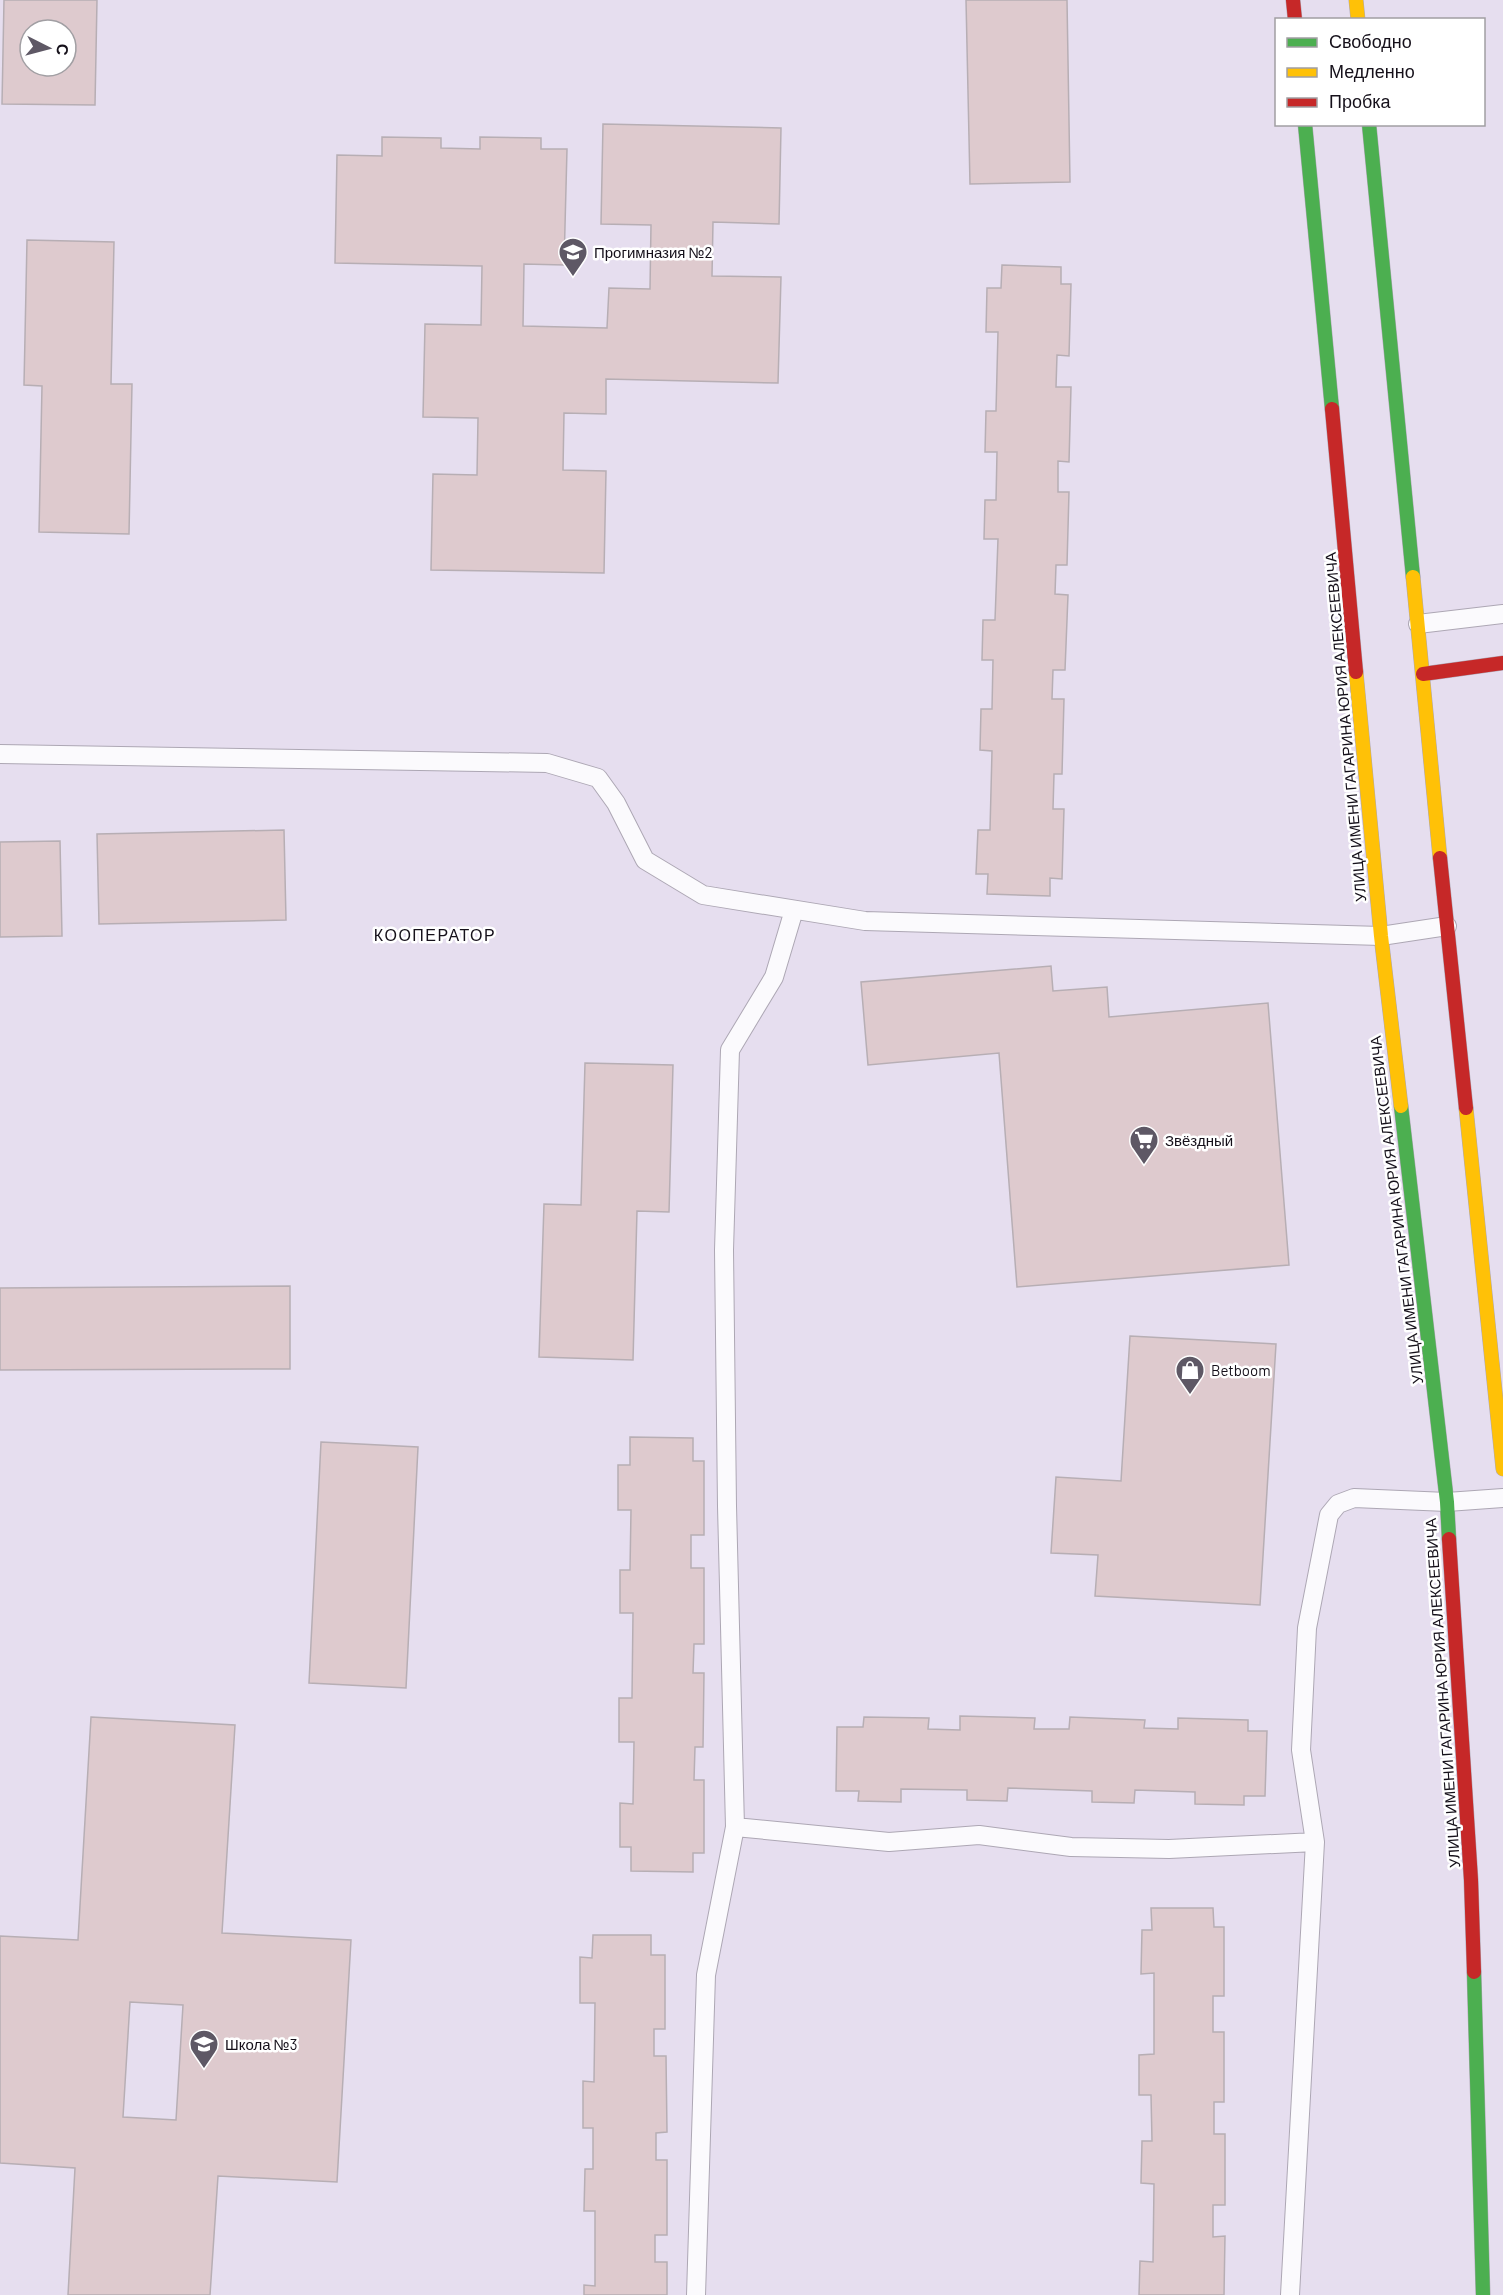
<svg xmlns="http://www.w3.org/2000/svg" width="1503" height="2295" viewBox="0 0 1503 2295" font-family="Barlow,sans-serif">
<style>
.building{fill:#decace;stroke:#b7aeb4;stroke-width:1.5;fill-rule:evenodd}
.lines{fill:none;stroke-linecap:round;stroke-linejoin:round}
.lane-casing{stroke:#ada7b4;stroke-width:20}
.fast-casing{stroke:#ada7b4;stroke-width:15}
.slow-casing{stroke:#ada7b4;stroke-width:15}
.jam-casing{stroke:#ada7b4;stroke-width:15}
.lane{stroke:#fbfafd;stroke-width:18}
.fast{stroke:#4caf50;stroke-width:14}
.slow{stroke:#ffc107;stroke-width:14}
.jam{stroke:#c62828;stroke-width:14}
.labels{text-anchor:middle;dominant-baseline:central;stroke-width:5;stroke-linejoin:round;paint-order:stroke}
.poi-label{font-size:15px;fill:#15101a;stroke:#fff;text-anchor:start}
.street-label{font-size:15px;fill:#15101a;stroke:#fff}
.neighbourhood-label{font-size:16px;letter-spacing:1.5px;fill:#15101a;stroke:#fff}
</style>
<rect width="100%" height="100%" fill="#e6deef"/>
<path class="building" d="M4 0H97L95 105 2 104ZM30 30H66V66H30Z
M966 0H1067L1070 182 970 184Z
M603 124 781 128 779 224 713 222 712 276 781 277 778 383 606 379V414L564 413 563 470 606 471 604 573 431 570 433 474 477 475 478 418 423 417 425 324 481 325 482 266 335 263 337 155 382 156V137L441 138V148L480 149V137L541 138V149H567L564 265 524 264 523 326 607 328 609 288 650 289 651 225 601 224Z
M27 240 114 242 111 384H132L129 534 39 532 42 386 24 385Z
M1002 265 1061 267V284H1071L1069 356 1057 355 1056 387H1071L1069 462 1058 461V492H1069L1067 565H1056L1055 594 1068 595 1065 670H1053L1052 699H1064L1062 774H1054L1053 809H1064L1062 879 1050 878V896L987 894 988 874H976L978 830H990L992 751 980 750 981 709H992L993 660H982L983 620H995L998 539H984L985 500H996L997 452H985L986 411H996L998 332H986L987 288H1001Z
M284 830 286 920 99 924 97 834Z
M60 841 62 936 0 937V842Z
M1051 966 1053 991 1107 987 1109 1017 1268 1003 1289 1265 1017 1287 999 1053 868 1065 861 982Z
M585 1063 673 1065 669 1212 637 1211 633 1360 539 1357 544 1204 581 1205Z
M290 1286V1369L0 1370V1288Z
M1130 1336 1276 1344 1260 1605 1095 1596 1098 1555 1051 1553 1056 1477 1121 1481Z
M630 1437 693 1438V1461H704V1535H691V1568H704V1644H694L693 1673H704L703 1747H695L694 1780H704V1853H693V1872L631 1871V1847H620V1803L633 1804 634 1742H619V1698H632L633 1613H620V1570H630L631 1510H618V1465H630Z
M321 1442 418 1447 406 1688 309 1683Z
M960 1716 1035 1718 1034 1729H1069L1070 1717 1145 1720 1144 1728 1178 1729V1718L1248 1720V1731H1267L1265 1796H1244V1805L1195 1804V1792L1135 1790 1134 1803 1092 1802V1791L1008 1788 1007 1801 967 1800V1790L901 1789V1802L858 1801 859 1791H836L837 1727H863L864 1717 929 1718 928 1729 960 1730Z
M91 1717 235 1725 222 1933 351 1940 337 2182 218 2176 210 2295H68L75 2168 0 2163V1936L78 1940ZM130 2002 183 2005 176 2120 123 2117Z
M1151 1908H1213L1214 1927H1224V1996H1213V2032H1224V2102H1214V2134H1225V2205H1213V2237L1225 2236 1224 2295H1139L1140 2261 1153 2262 1154 2184 1141 2183 1142 2141H1152L1151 2095H1139V2055L1154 2054V1973L1141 1974 1142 1930H1152Z
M593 1935H651V1955H665V2029H654V2056H666L667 2132 656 2133V2160H667V2235H655V2262H667V2295H584V2285L595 2286V2211H584L585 2169H593V2128H583V2081L594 2082 595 2003H580V1957L592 1958Z"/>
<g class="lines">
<g class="lane-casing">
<path id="lane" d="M1418 624 1503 614
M0 754 547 763 598 778 616 803 645 860 703 895 865 921 1381 936 1447 926
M735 1827 889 1842 979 1835 1071 1847 1169 1849 1315 1842
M696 2295 706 1975 735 1827 727 1506 724 1250 730 1050 774 977 794 910
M1290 2295 1315 1842 1301 1750 1307 1628 1329 1515 1338 1504 1354 1498 1447 1502 1503 1498"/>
</g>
<g class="fast-casing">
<path id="fast" d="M1305 124 1332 409
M1369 124 1413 577
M1401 1106 1447 1502 1449 1539
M1474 1972 1483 2295"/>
</g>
<g class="slow-casing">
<path id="slow" d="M1356 0 1358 20
M1413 577 1440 858
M1356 672 1381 936 1401 1106
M1466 1108 1503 1469"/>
</g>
<g class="jam-casing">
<path id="jam" d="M1293 0 1295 20
M1332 409 1356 672
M1423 674 1503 663
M1440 858 1466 1108
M1449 1539 1471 1880 1474 1972"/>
</g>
<use href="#lane" class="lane"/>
<use href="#fast" class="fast"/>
<use href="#slow" class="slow"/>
<use href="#jam" class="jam"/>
</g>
<defs>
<g id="school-pin" transform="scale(1.5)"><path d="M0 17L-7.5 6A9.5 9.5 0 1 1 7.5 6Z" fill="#5e5865" stroke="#fff"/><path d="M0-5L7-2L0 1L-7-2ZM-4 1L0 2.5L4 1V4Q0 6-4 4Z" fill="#fff"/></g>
<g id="supermarket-pin" transform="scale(1.5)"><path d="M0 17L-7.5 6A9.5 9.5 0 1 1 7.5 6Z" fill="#5e5865" stroke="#fff"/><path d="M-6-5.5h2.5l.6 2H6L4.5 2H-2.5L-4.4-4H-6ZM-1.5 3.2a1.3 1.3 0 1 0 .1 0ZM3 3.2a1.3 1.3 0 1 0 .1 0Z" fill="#fff"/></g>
<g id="shop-pin" transform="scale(1.5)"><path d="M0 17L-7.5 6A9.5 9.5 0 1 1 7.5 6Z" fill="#5e5865" stroke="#fff"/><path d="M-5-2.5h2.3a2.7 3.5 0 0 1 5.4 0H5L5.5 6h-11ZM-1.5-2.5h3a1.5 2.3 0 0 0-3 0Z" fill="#fff"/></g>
</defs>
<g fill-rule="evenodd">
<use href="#school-pin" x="573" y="252"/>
<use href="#supermarket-pin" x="1144" y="1140"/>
<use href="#shop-pin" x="1190" y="1370"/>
<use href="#school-pin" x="204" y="2044"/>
</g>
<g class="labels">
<g class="poi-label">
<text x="594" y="252">Прогимназия №2</text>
<text x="1165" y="1140">Звёздный</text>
<text x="1211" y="1370">Betboom</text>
<text x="225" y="2044">Школа №3</text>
</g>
<g class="street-label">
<text transform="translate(1345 727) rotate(-95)">УЛИЦА ИМЕНИ ГАГАРИНА ЮРИЯ АЛЕКСЕЕВИЧА</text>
<text transform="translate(1396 1210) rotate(-97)">УЛИЦА ИМЕНИ ГАГАРИНА ЮРИЯ АЛЕКСЕЕВИЧА</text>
<text transform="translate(1442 1693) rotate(-94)">УЛИЦА ИМЕНИ ГАГАРИНА ЮРИЯ АЛЕКСЕЕВИЧА</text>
</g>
<g class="neighbourhood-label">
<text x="435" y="934">КООПЕРАТОР</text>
</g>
</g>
<rect x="1275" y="18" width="210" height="108" fill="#ffffff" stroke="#a19fa3" stroke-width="1.5"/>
<rect x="1287" y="38" width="30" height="9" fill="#4caf50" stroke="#a19fa3" stroke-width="1.5"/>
<text x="1329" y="48" font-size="18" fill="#15101a">Свободно</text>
<rect x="1287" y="68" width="30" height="9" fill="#ffc107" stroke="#a19fa3" stroke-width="1.5"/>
<text x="1329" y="78" font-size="18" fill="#15101a">Медленно</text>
<rect x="1287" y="98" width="30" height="9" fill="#c62828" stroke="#a19fa3" stroke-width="1.5"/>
<text x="1329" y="108" font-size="18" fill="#15101a">Пробка</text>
<g transform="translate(48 48) rotate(96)"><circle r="28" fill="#ffffff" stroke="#a19fa3" stroke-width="1.5"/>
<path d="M0-4.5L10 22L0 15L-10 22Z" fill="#5e5865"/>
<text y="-9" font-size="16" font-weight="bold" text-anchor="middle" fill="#15101a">С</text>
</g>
</svg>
